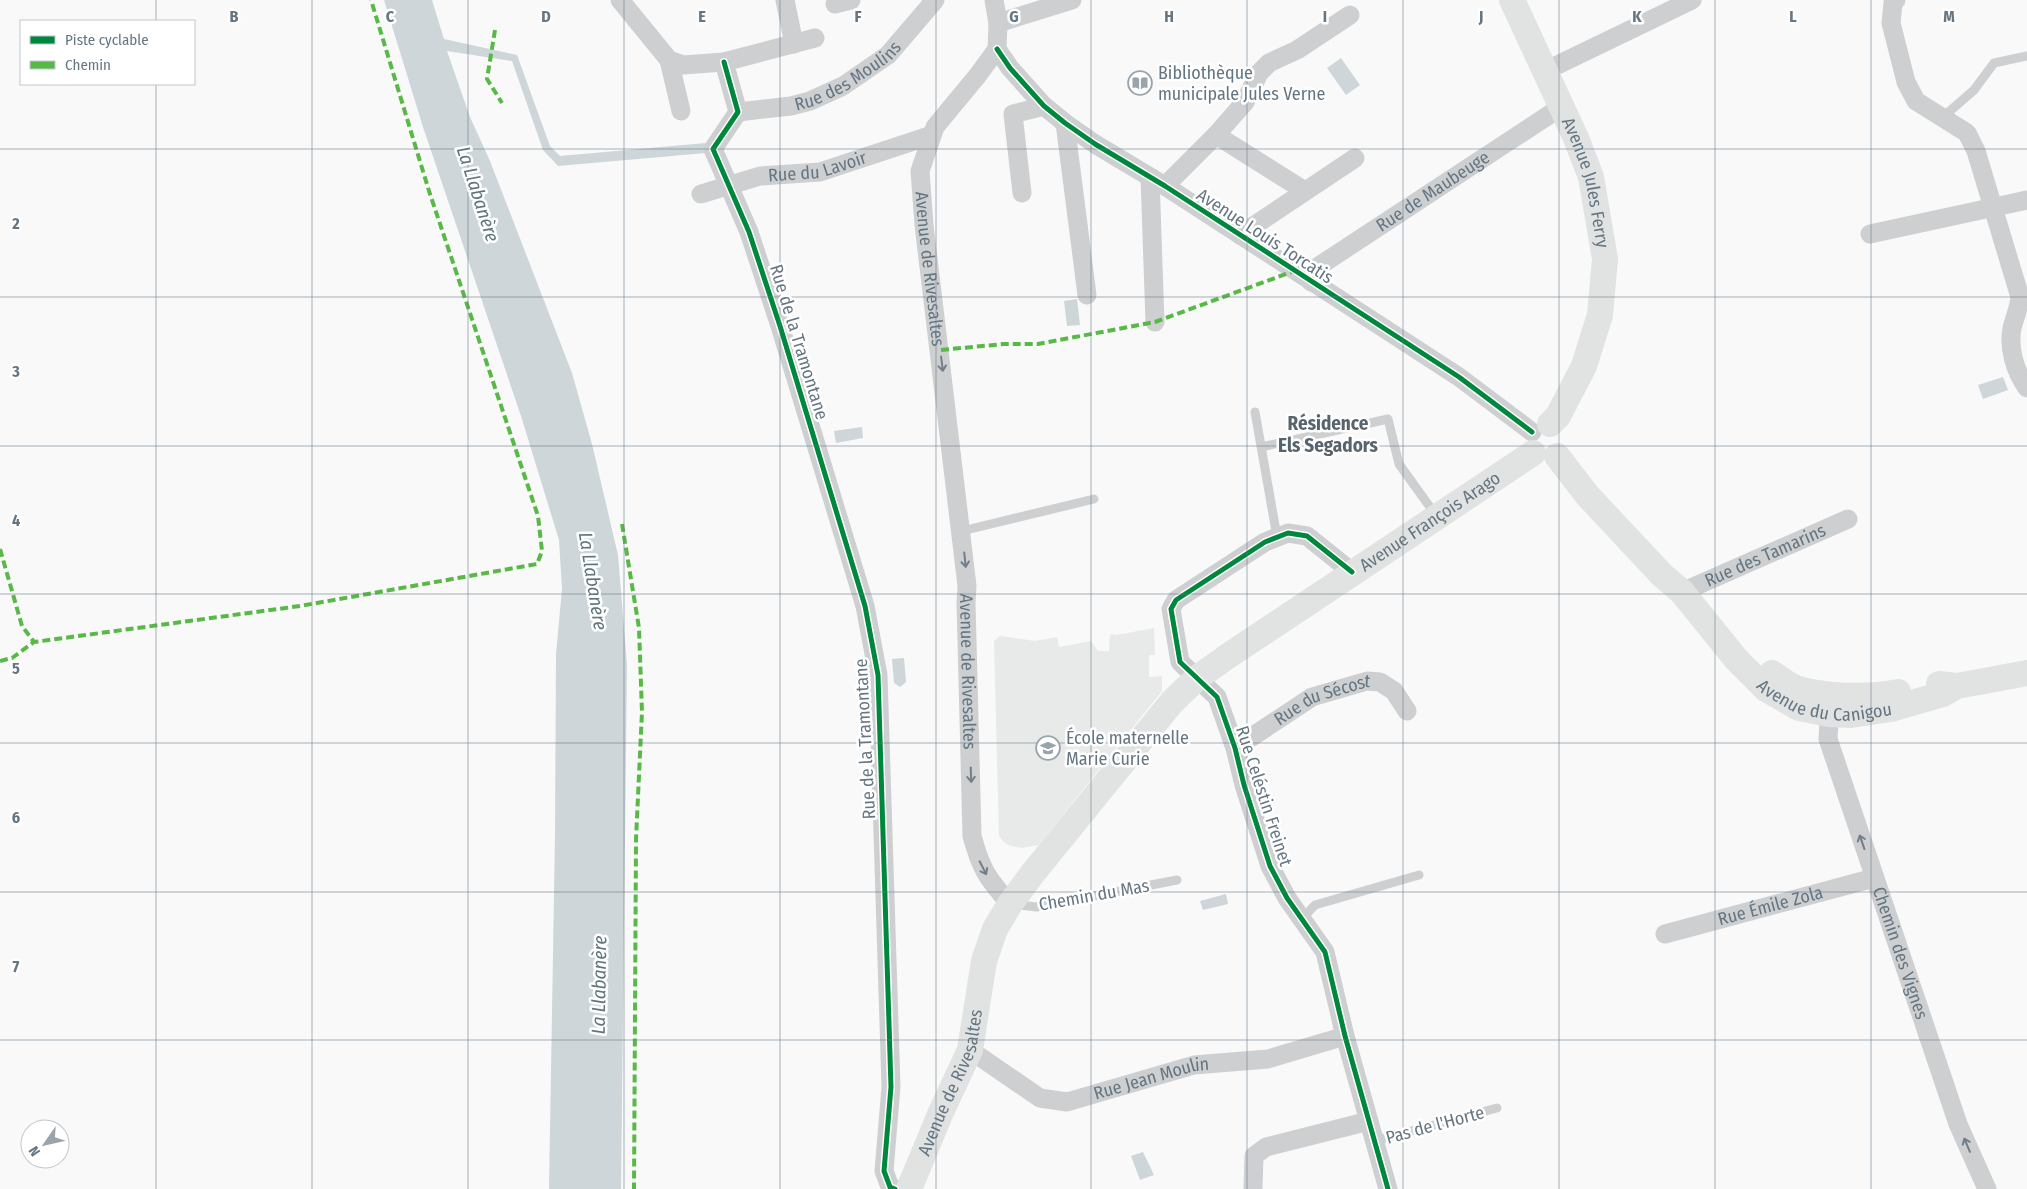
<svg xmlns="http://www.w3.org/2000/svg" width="2027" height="1189" viewBox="0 0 2027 1189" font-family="'Fira Sans Condensed',sans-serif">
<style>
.built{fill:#e8e9e9}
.water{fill:#ced6d9}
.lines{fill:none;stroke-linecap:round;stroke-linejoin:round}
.lane{stroke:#cecfd0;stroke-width:9}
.street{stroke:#cecfd0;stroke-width:19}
.secondary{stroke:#e1e2e2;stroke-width:26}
.quiet{stroke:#58b947;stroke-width:4;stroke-dasharray:8 4;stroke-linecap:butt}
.cycleway-casing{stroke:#fff;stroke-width:8}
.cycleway{stroke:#00873e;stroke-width:5}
.oneway{stroke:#707f8b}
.grid{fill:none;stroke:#657683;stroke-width:1;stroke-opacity:0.55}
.labels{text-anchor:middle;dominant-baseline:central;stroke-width:5;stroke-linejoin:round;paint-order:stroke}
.street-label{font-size:18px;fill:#657683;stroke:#fff}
.poi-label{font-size:18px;fill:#657683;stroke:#fff;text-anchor:start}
.water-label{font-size:19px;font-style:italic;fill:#60757c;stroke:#fff}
.neighbourhood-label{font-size:19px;font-weight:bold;fill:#57646e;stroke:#fff}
.grid-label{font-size:16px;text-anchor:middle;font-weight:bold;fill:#657683;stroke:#fff;stroke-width:5;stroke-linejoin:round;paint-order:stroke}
</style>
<rect width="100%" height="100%" fill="#f9f9f9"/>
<path class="built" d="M1154 628 1155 655H1149V677L1162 676V691L1043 840 1038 845 1022 848 1010 846 1005 843 999 836 994 641 1000 636 1035 641 1057 637 1059 647 1091 641 1098 651H1109L1110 634 1117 635Z"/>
<path class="water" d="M384 0H432L444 39 517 55 550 146 560 156 706 143V153L558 166 543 150 512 61 447 51 470 117 490 161 572 373 592 444 618 555 627 665 621 1189H549L555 835 556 654 562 589 559 540 521 416 423 127Z
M1341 58 1360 85 1346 95 1327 68Z
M1077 299 1080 325 1067 326 1064 301Z
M2003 377 2008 390 1983 399 1978 385Z
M862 427 863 438 836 443 834 431Z
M904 658 906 682 900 687 894 683 892 659Z
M1226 894 1228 904 1203 910 1200 901Z
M1143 1152 1154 1175 1140 1180 1131 1156Z"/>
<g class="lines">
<path class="lane" d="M1943 117 1974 90 1994 63 2027 56
M1255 412 1277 537
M1261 447 1388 419 1399 464 1435 514
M962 531 1094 499
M1013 904 1036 907 1177 880
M1302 919 1315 905 1419 875
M1374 1141 1497 1108"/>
<g class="street">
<path d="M620 0 669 60 683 65 724 62 815 38"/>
<path d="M785 0 794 44"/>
<path id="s1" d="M994 0 998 23 997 49 978 75 935 127 920 171 924 225 967 586 966 602 972 836C981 869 987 878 1010 904"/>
<path d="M1896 0 1893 3 1891 23 1906 82 1916 101 1967 133 1976 151 2020 297C2019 308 2015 317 2012 328 2008 348 2015 371 2027 388"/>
<path d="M835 4 851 0"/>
<path d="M998 23 1072 0"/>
<path d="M997 49 1010 68 1044 106 1065 123 1095 144 1165 186 1459 377 1532 432"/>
<path d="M669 60 681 111"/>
<path d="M724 62 738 112 713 149 749 232 780 326 865 606 878 675 891 1087 884 1171 890 1187 895 1189"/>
<path d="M1545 71 1692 0"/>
<path id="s2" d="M738 112 791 106 810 101 843 86 888 55 935 0"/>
<path d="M1065 123 1087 295"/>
<path d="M1216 135 1305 191"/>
<path d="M1150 177 1155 322"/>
<path d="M1165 186 1216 135 1245 102 1259 73 1269 63 1297 50 1350 15"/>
<path d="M1022 193 1013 114 1044 106"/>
<path id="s3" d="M701 194 760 176 820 172 932 135"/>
<path d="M1870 234 2027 200"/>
<path d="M1240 235 1355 158"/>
<path id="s4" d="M1311 282 1319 266 1561 107"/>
<path d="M1352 572 1307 536 1288 533 1265 542 1176 600 1171 609 1180 662 1217 697 1235 748 1244 785 1270 866 1287 898 1325 952 1345 1036 1388 1189"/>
<path id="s5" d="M1682 592 1848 519"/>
<path id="s6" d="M1830 703 1828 739 1958 1124 1987 1189"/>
<path id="s7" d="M1235 748 1312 697 1367 681 1380 682 1394 691 1407 711"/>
<path id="s8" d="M1665 934 1874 878"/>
<path id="s9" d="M970 1050 1040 1098 1067 1102 1194 1065 1268 1059 1345 1036"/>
<path d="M1253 1189 1254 1156 1266 1147 1369 1121"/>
</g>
<g class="secondary">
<path id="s10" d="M1512 0 1576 138 1591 177 1605 259 1600 315 1584 366 1558 416 1550 424"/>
<path id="s11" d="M1557 456 1588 496 1662 575 1682 592 1736 659 1766 689 1799 708 1829 714 1851 715 1891 709 1943 694 1957 686"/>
<path d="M1772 673C1779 678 1788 685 1796 688 1823 697 1870 698 1898 692"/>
<path d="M1939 684 1957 686 2027 673"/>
<path id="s12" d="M909 1189 941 1112 970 1050 984 961 995 929 1010 904 1033 873 1172 702 1197 678 1228 656 1533 453"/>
</g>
<path class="quiet" d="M495 30 487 79 502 103
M941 350 1004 344H1038L1155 322 1294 271
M622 524 639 628 642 712 636 839 634 1189
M0 549 22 626 34 642
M0 661 12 658 34 642 300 606 537 564 542 551 538 516 429 191 371 0"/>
<g class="cycleway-casing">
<path id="cycleway" d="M997 49 1010 68 1044 106 1065 123 1095 144 1165 186 1459 377 1532 432
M724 62 738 112 713 149 749 232 780 326 865 606 878 675 891 1087 884 1171 890 1187 895 1189
M1352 572 1307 536 1288 533 1265 542 1176 600 1171 609 1180 662 1217 697 1235 748 1244 785 1270 866 1287 898 1325 952 1345 1036 1388 1189"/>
</g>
<use href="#cycleway" class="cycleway"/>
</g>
<defs><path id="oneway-shaft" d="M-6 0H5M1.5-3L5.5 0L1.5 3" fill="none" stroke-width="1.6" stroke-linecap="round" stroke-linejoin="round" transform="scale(1.25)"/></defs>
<g class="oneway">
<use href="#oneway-shaft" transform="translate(942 364) rotate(83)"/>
<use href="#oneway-shaft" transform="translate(965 560) rotate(84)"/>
<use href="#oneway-shaft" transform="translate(971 775) rotate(88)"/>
<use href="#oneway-shaft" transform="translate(1862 842) rotate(-109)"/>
<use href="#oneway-shaft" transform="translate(983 868) rotate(63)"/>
<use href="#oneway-shaft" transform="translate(1967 1145) rotate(-113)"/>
</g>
<path class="grid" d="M156 0V21M312 0V1189M468 0V1189M624 0V1189M780 0V1189M936 0V1189M1091 0V1189M1247 0V1189M1403 0V1189M1559 0V1189M1715 0V1189M1871 0V1189M156 84V1189M0 149H2027M0 297H2027M0 446H2027M0 594H2027M0 743H2027M0 892H2027M0 1040H2027"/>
<defs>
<g id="library-ring" transform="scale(1.25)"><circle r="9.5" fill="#fff" stroke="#99a4ac" stroke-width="1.5"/><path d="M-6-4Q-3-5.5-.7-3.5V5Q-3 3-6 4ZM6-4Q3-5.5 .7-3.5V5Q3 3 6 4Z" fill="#99a4ac"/></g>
<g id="school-ring" transform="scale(1.25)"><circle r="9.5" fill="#fff" stroke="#99a4ac" stroke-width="1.5"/><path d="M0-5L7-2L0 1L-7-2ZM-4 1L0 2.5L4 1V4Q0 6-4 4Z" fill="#99a4ac"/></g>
</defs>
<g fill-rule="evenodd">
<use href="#library-ring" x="1140" y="83"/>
<use href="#school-ring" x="1048" y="748"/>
</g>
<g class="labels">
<g class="street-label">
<text stroke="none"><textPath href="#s2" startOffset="118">Rue des Moulins</textPath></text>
<text stroke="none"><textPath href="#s3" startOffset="120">Rue du Lavoir</textPath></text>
<text stroke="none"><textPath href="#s10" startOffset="198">Avenue Jules Ferry</textPath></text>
<text stroke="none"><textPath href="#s4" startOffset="154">Rue de Maubeuge</textPath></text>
<text transform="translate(1265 236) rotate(33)">Avenue Louis Torcatis</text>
<text stroke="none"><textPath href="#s1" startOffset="294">Avenue de Rivesaltes</textPath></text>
<text transform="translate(799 342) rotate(73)">Rue de la Tramontane</text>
<text stroke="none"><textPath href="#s12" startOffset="879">Avenue François Arago</textPath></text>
<text stroke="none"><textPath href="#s5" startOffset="91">Rue des Tamarins</textPath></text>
<text stroke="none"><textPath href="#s1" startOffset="699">Avenue de Rivesaltes</textPath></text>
<text stroke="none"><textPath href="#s11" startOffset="375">Avenue du Canigou</textPath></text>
<text stroke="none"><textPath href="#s7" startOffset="101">Rue du Sécost</textPath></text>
<text transform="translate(865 739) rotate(-93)">Rue de la Tramontane</text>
<text transform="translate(1264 796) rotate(72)">Rue Celéstin Freinet</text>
<text transform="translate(1094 895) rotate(-10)">Chemin du Mas</text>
<text stroke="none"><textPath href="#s8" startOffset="109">Rue Émile Zola</textPath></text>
<text stroke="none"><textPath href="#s6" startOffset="262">Chemin des Vignes</textPath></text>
<text stroke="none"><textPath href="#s9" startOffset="200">Rue Jean Moulin</textPath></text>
<text stroke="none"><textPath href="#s12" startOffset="115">Avenue de Rivesaltes</textPath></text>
<text transform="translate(1435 1125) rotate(-15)">Pas de l'Horte</text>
</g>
<g class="poi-label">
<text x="1158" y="73">Bibliothèque<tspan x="1158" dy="21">municipale Jules Verne</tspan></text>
<text x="1066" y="738">École maternelle<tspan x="1066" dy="21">Marie Curie</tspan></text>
</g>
<g class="water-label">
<text transform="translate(478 194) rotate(72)">La Llabanère</text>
<text transform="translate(593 581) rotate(81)">La Llabanère</text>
<text transform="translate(599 985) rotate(-89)">La Llabanère</text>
</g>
<g class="neighbourhood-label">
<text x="1328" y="423">Résidence<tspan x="1328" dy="22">Els Segadors</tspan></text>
</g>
</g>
<g class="grid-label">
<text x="234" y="22">B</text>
<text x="390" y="22">C</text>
<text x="546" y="22">D</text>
<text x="702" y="22">E</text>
<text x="858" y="22">F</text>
<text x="1014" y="22">G</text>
<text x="1169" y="22">H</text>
<text x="1325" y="22">I</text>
<text x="1481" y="22">J</text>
<text x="1637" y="22">K</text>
<text x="1793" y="22">L</text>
<text x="1949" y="22">M</text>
<text x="16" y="229">2</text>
<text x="16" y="377">3</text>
<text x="16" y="526">4</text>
<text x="16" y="674">5</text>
<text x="16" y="823">6</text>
<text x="16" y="972">7</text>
</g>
<rect x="20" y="20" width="175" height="65" fill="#ffffff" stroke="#c1c8cd"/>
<rect x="30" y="36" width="25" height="8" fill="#00873e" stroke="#c1c8cd"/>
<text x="65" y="45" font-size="15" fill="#657683">Piste cyclable</text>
<rect x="30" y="61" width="25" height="8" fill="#58b947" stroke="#c1c8cd"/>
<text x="65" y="70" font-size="15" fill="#657683">Chemin</text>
<g transform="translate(45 1144) rotate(236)"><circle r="24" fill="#ffffff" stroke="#c1c8cd"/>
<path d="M0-4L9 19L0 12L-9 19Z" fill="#99a4ac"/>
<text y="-8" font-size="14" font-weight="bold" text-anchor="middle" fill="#657683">N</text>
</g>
</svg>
